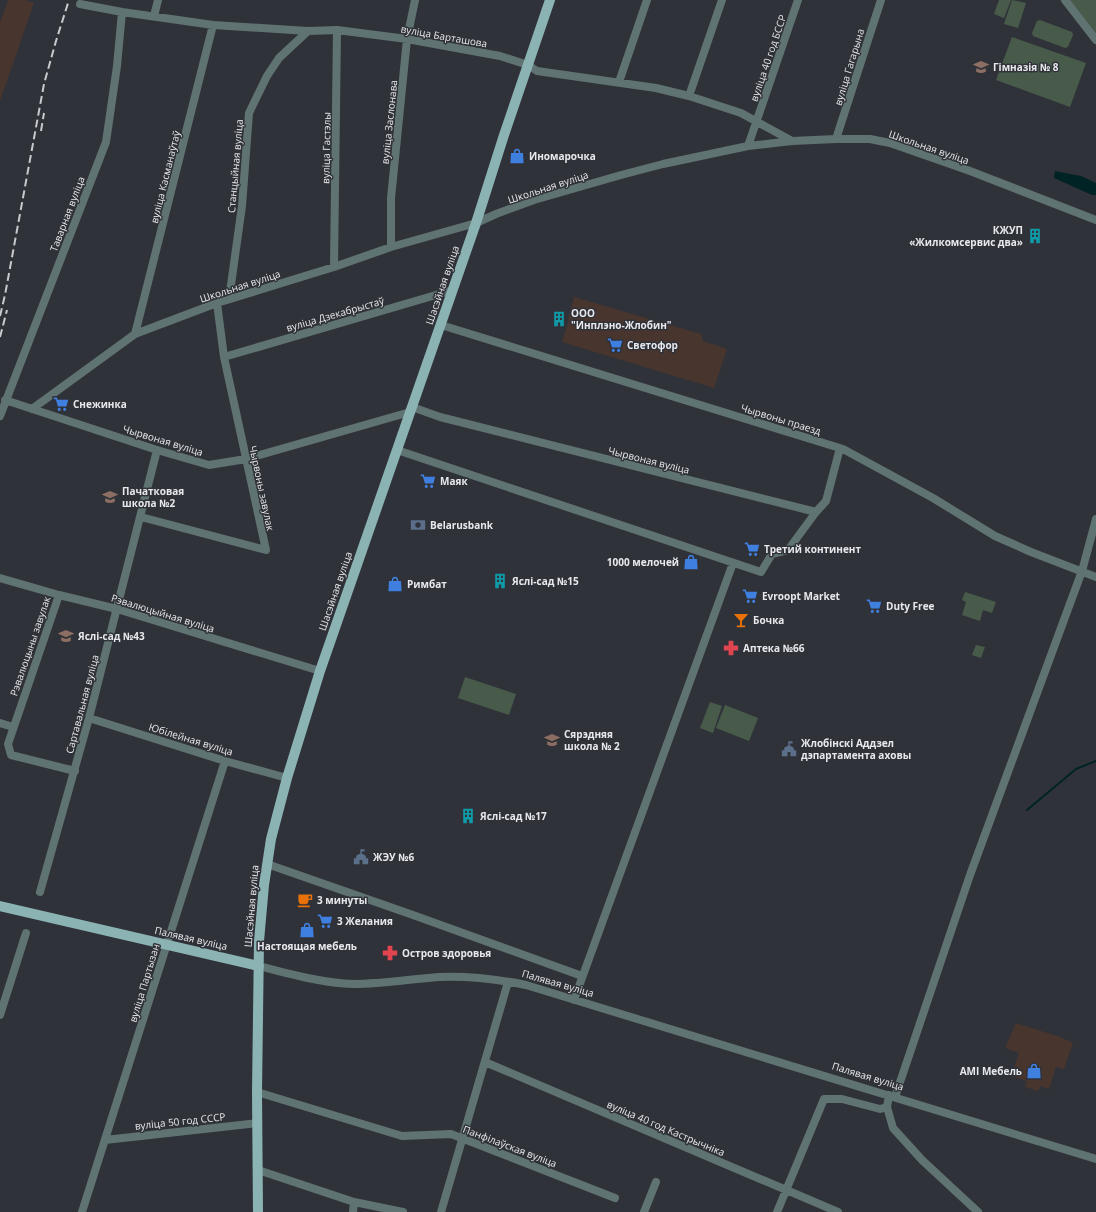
<svg xmlns="http://www.w3.org/2000/svg" width="1096" height="1212" viewBox="0 0 1096 1212" font-family="'Open Sans',sans-serif">
<style>
.commercial{fill:#48352e}
.green{fill:#485b4b}
.water{fill:#002425}
.lines{fill:none;stroke-linecap:round;stroke-linejoin:round}
.stream{stroke:#002425;stroke-width:2}
.minor{stroke:#607373;stroke-width:8}
.major{stroke:#8bb3b3;stroke-width:10}
.rail{stroke:#c9cacf;stroke-width:2;stroke-dasharray:8 4;stroke-linecap:butt}
.labels{text-anchor:middle;dominant-baseline:central;stroke-width:3;stroke-linejoin:round;paint-order:stroke}
.street-label{font-size:10px;fill:#e7e8ed;stroke:#303239}
.poi-label{font-size:10px;font-weight:bold;fill:#e7e8ed;stroke:#303239;text-anchor:start}
</style>
<rect width="100%" height="100%" fill="#303239"/>
<path class="commercial" d="M8 0H25L34 3 0 101V22Z
M574 297 701 334 703 341 727 349 714 388 562 342 569 320 568 319Z
M1016 1023 1060 1037 1073 1043 1064 1069 1056 1067 1049 1089 1040 1086 1038 1091 1025 1087 1027 1081 1011 1076 1019 1053 1005 1048Z"/>
<path class="green" d="M999 0H1011L1004 18 994 14Z
M1012 0 1026 3 1018 28 1004 24Z
M1068 0H1096V37Z
M1040 20 1072 32 1073 35 1068 47 1065 48 1033 36 1032 33 1037 21Z
M1012 37 1086 63 1070 107 996 80Z
M965 592 996 602 992 613 983 610 980 621 962 615 966 602 962 600Z
M976 645 985 647 981 658 972 655Z
M465 677 516 694 509 715 458 698Z
M710 702 722 706 713 733 700 728Z
M725 705 758 718 749 741 716 728Z"/>
<path class="water" d="M1055 171 1081 176 1096 183V195H1092L1054 178Z"/>
<g class="lines">
<path class="stream" d="M1027 810 1076 769 1096 761"/>
<path class="minor" d="M1065 0 1096 40
M80 4 122 12 213 25 308 31 337 30 407 39 500 56 528 65 537 71 656 88 689 96 741 113 792 141
M154 16 158 0
M619 82 647 0
M689 96 722 0
M836 139 881 0
M748 146 798 0
M391 247V198L407 39 415 0
M334 267 337 30
M229 299 242 206 249 113 267 76 279 58 308 31
M441 325 843 449 933 498 995 536 1031 552 1096 577
M135 334 213 25
M224 357 453 290
M5 400 157 450 209 465 246 459 410 412
M412 407 440 417 816 512 826 501 840 448
M32 409 135 334 217 303 334 267 391 247 476 223 496 214 534 200 621 175 663 164 748 146 792 141 836 139H870L890 143 970 171 1096 220
M0 416 106 142 117 66 122 12
M397 450 761 572 772 554 788 550 816 512
M141 517 266 550 224 357 217 303
M0 578 59 595 117 609 320 671
M59 595 8 744 11 755 75 771
M89 718 225 761 287 778
M0 723 13 727
M267 864 413 915 582 976
M40 892 89 718 157 450
M259 966C290 974 322 983 354 984 382 984 411 979 439 977 468 976 497 979 526 985L1096 1159
M574 1000 733 563
M0 1015 26 933
M485 1062 838 1212
M257 1092 402 1136 451 1134 615 1198
M889 1095 887 1107 893 1128 922 1160 978 1212
M895 1097 970 875 1082 571 1096 519
M105 1140 258 1123
M258 1170 354 1202 403 1212
M82 1212 225 761
M353 1212 354 1202
M441 1212 508 982
M644 1212 656 1182
M777 1212 824 1099H842L880 1109 887 1107"/>
<path class="major" d="M0 906 259 966
M258 1212 257 1092 259 941 264 885 271 839 287 778 320 671 476 223 504 135 550 0"/>
<path class="rail" d="M41 131 44 113
M0 316 5 295 44 84 56 41 69 0
M0 337 7 310"/>
</g>
<defs>
<g id="school-bare" transform="scale(1.2)"><path d="M0-5L7-2L0 1L-7-2ZM-4 1L0 2.5L4 1V4Q0 6-4 4Z" fill="#8d6e63" stroke="#303239" stroke-width="2.5" paint-order="stroke"/></g>
<g id="shop-bare" transform="scale(1.2)"><path d="M-5-2.5h2.3a2.7 3.5 0 0 1 5.4 0H5L5.5 6h-11ZM-1.5-2.5h3a1.5 2.3 0 0 0-3 0Z" fill="#3f7fe0" stroke="#303239" stroke-width="2.5" paint-order="stroke"/></g>
<g id="building-bare" transform="scale(1.2)"><path d="M-4-6H4V6H1V3H-1V6H-4ZM-2.5-4.3h1.7v1.8h-1.7ZM.8-4.3h1.7v1.8H.8ZM-2.5-1h1.7V.8h-1.7ZM.8-1h1.7V.8H.8Z" fill="#0f9aa8" stroke="#303239" stroke-width="2.5" paint-order="stroke"/></g>
<g id="supermarket-bare" transform="scale(1.2)"><path d="M-6-5.5h2.5l.6 2H6L4.5 2H-2.5L-4.4-4H-6ZM-1.5 3.2a1.3 1.3 0 1 0 .1 0ZM3 3.2a1.3 1.3 0 1 0 .1 0Z" fill="#3f7fe0" stroke="#303239" stroke-width="2.5" paint-order="stroke"/></g>
<g id="bank-bare" transform="scale(1.2)"><path d="M-6-4H6V4H-6ZM0-2.3a2.3 2.3 0 1 0 0 4.6a2.3 2.3 0 1 0 0-4.6Z" fill="#5c6f8a" stroke="#303239" stroke-width="2.5" paint-order="stroke"/></g>
<g id="bar-bare" transform="scale(1.2)"><path d="M-6-5H6L.8 .8V4.5H3.5V6h-7V4.5H-.8V.8Z" fill="#e8710a" stroke="#303239" stroke-width="2.5" paint-order="stroke"/></g>
<g id="pharmacy-bare" transform="scale(1.2)"><path d="M-2-6h4v4h4v4h-4v4h-4v-4h-4v-4h4Z" fill="#e0444e" stroke="#303239" stroke-width="2.5" paint-order="stroke"/></g>
<g id="civic-bare" transform="scale(1.2)"><path d="M-.6-6.5H3V-4.5H.6V-3L4-1V1h2V6H-6V1h2V-1L-.6-3ZM-1.2 2.5V6h2.4V2.5Z" fill="#5c6f8a" stroke="#303239" stroke-width="2.5" paint-order="stroke"/></g>
<g id="cafe-bare" transform="scale(1.2)"><path d="M-5.5-4.5H6V0H3Q3 3.5 0 3.5H-2.5Q-5.5 3.5-5.5 0ZM3-3.2v2h1.7v-2ZM-6 4.5H4V6H-6Z" fill="#e8710a" stroke="#303239" stroke-width="2.5" paint-order="stroke"/></g>
</defs>
<g fill-rule="evenodd">
<use href="#school-bare" x="981" y="67"/>
<use href="#shop-bare" x="517" y="156"/>
<use href="#building-bare" x="1035" y="236"/>
<use href="#building-bare" x="559" y="319"/>
<use href="#supermarket-bare" x="615" y="345"/>
<use href="#supermarket-bare" x="61" y="404"/>
<use href="#supermarket-bare" x="428" y="481"/>
<use href="#school-bare" x="110" y="497"/>
<use href="#bank-bare" x="418" y="525"/>
<use href="#supermarket-bare" x="752" y="549"/>
<use href="#shop-bare" x="691" y="562"/>
<use href="#building-bare" x="500" y="581"/>
<use href="#shop-bare" x="395" y="584"/>
<use href="#supermarket-bare" x="750" y="596"/>
<use href="#supermarket-bare" x="874" y="606"/>
<use href="#bar-bare" x="741" y="620"/>
<use href="#school-bare" x="66" y="636"/>
<use href="#pharmacy-bare" x="731" y="648"/>
<use href="#school-bare" x="552" y="740"/>
<use href="#civic-bare" x="789" y="749"/>
<use href="#building-bare" x="468" y="816"/>
<use href="#civic-bare" x="361" y="857"/>
<use href="#cafe-bare" x="305" y="900"/>
<use href="#supermarket-bare" x="325" y="921"/>
<use href="#shop-bare" x="307" y="930"/>
<use href="#pharmacy-bare" x="390" y="953"/>
<use href="#shop-bare" x="1034" y="1071"/>
</g>
<g class="labels">
<g class="street-label">
<text transform="translate(444 36) rotate(10)">вуліца Барташова</text>
<text transform="translate(768 58) rotate(-71)">вуліца 40 год БССР</text>
<text transform="translate(849 67) rotate(-73)">вуліца Гагарына</text>
<text transform="translate(389 122) rotate(-84)">вуліца Заслонава</text>
<text transform="translate(929 147) rotate(19)">Школьная вуліца</text>
<text transform="translate(326 148) rotate(-89)">вуліца Гастэлы</text>
<text transform="translate(235 166) rotate(-85)">Станцыйная вуліца</text>
<text transform="translate(165 177) rotate(-76)">вуліца Касманаўтаў</text>
<text transform="translate(548 187) rotate(-18)">Школьная вуліца</text>
<text transform="translate(67 214) rotate(-69)">Таварная вуліца</text>
<text transform="translate(442 285) rotate(-71)">Шасэйная вуліца</text>
<text transform="translate(240 286) rotate(-18)">Школьная вуліца</text>
<text transform="translate(335 314) rotate(-16)">вуліца Дзекабрыстаў</text>
<text transform="translate(781 419) rotate(17)">Чырвоны праезд</text>
<text transform="translate(163 440) rotate(17)">Чырвоная вуліца</text>
<text transform="translate(649 460) rotate(14)">Чырвоная вуліца</text>
<text transform="translate(262 488) rotate(78)">Чырвоны завулак</text>
<text transform="translate(335 591) rotate(-71)">Шасэйная вуліца</text>
<text transform="translate(163 613) rotate(17)">Рэвалюцыйная вуліца</text>
<text transform="translate(30 646) rotate(-71)">Рэвалюцыны завулак</text>
<text transform="translate(82 704) rotate(-75)">Сартавальная вуліца</text>
<text transform="translate(191 739) rotate(17)">Юбілейная вуліца</text>
<text transform="translate(251 906) rotate(-85)">Шасэйная вуліца</text>
<text transform="translate(191 938) rotate(13)">Палявая вуліца</text>
<text transform="translate(144 983) rotate(-73)">вуліца Партызан</text>
<text transform="translate(558 983) rotate(16)">Палявая вуліца</text>
<text transform="translate(868 1076) rotate(17)">Палявая вуліца</text>
<text transform="translate(180 1121) rotate(-6)">вуліца 50 год СССР</text>
<text transform="translate(666 1128) rotate(23)">вуліца 40 год Кастрычніка</text>
<text transform="translate(510 1146) rotate(21)">Панфілаўская вуліца</text>
</g>
<g class="poi-label">
<text x="993" y="67">Гімназія № 8</text>
<text x="529" y="156">Иномарочка</text>
<text x="1023" y="230" text-anchor="end">КЖУП<tspan x="1023" dy="12">«Жилкомсервис два»</tspan></text>
<text x="571" y="313">ООО<tspan x="571" dy="12">"Инплэно-Жлобин"</tspan></text>
<text x="627" y="345">Светофор</text>
<text x="73" y="404">Снежинка</text>
<text x="440" y="481">Маяк</text>
<text x="122" y="491">Пачатковая<tspan x="122" dy="12">школа №2</tspan></text>
<text x="430" y="525">Belarusbank</text>
<text x="764" y="549">Третий континент</text>
<text x="679" y="562" text-anchor="end">1000 мелочей</text>
<text x="512" y="581">Яслі-сад №15</text>
<text x="407" y="584">Римбат</text>
<text x="762" y="596">Evroopt Market</text>
<text x="886" y="606">Duty Free</text>
<text x="753" y="620">Бочка</text>
<text x="78" y="636">Яслі-сад №43</text>
<text x="743" y="648">Аптека №66</text>
<text x="564" y="734">Сярэдняя<tspan x="564" dy="12">школа № 2</tspan></text>
<text x="801" y="743">Жлобінскі Аддзел<tspan x="801" dy="12">дэпартамента аховы</tspan></text>
<text x="480" y="816">Яслі-сад №17</text>
<text x="373" y="857">ЖЭУ №6</text>
<text x="317" y="900">3 минуты</text>
<text x="337" y="921">3 Желания</text>
<text x="307" y="946" text-anchor="middle">Настоящая мебель</text>
<text x="402" y="953">Остров здоровья</text>
<text x="1022" y="1071" text-anchor="end">AMI Мебель</text>
</g>
</g>
</svg>
